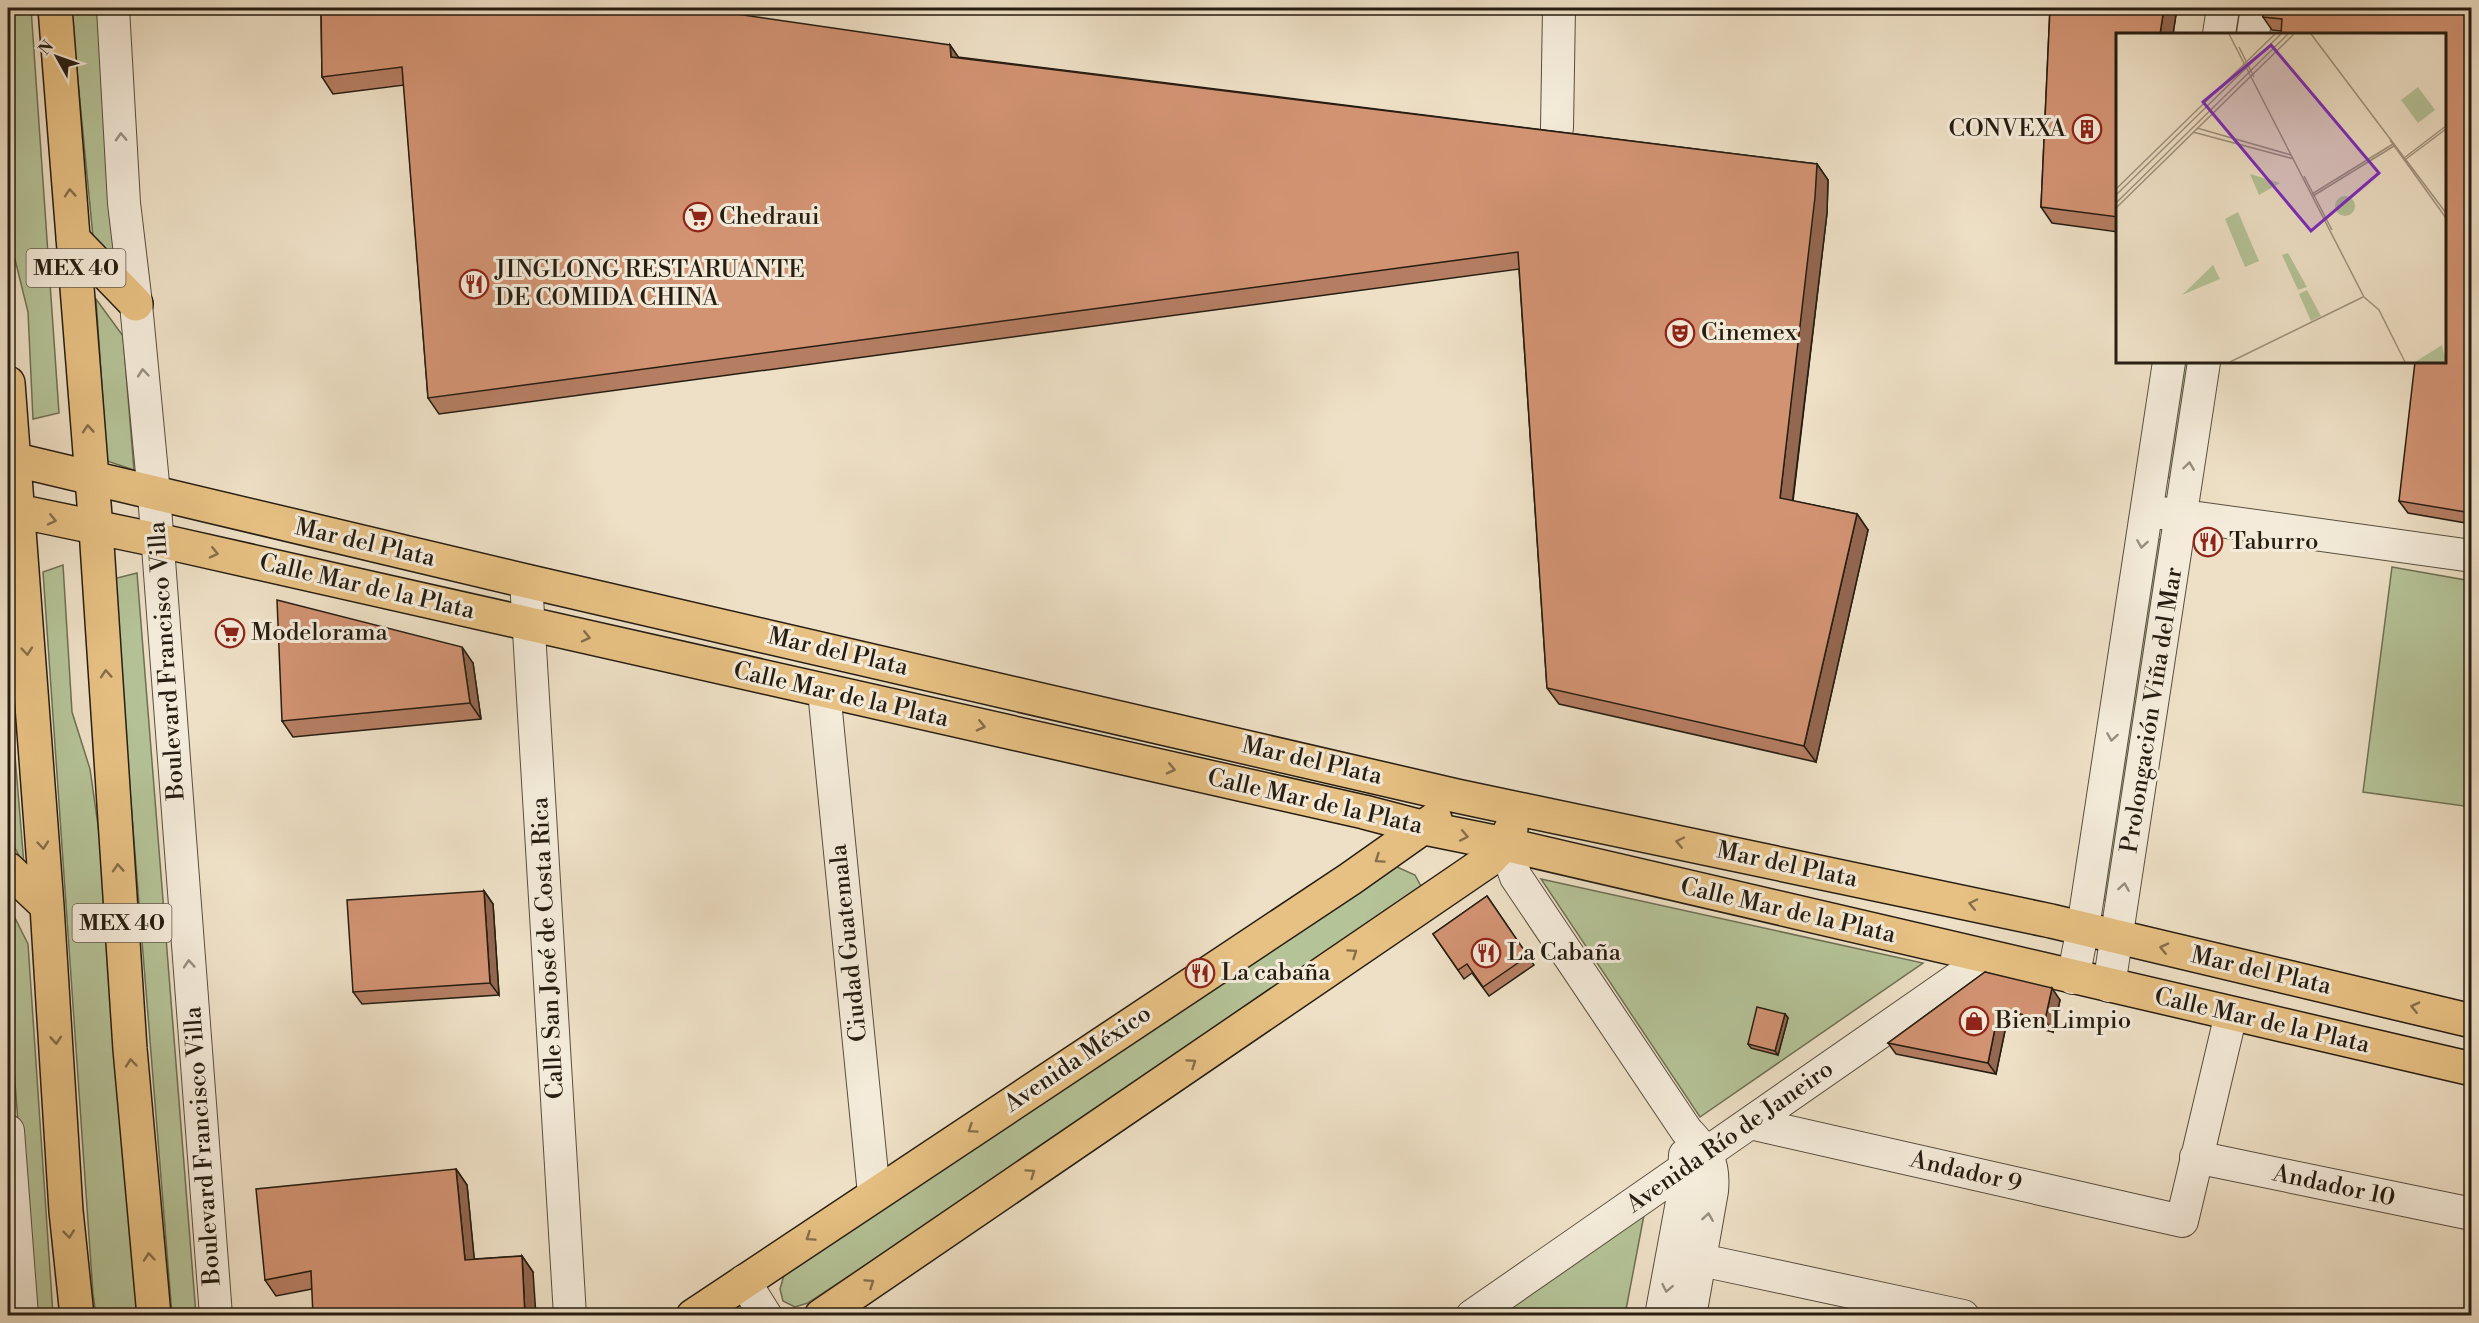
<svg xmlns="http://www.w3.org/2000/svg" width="2479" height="1323" viewBox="0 0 2479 1323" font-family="'Libre Bodoni',serif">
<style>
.green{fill:#b5c398;stroke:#6e7054;stroke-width:1.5}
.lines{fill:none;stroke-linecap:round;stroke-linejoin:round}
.minor-casing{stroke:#584e3e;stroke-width:34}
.major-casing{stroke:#261d11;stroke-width:36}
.minor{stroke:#f4ebda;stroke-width:32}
.major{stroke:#e7c083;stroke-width:33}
.wall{fill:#b57e63;stroke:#261d11;stroke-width:1.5}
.shaded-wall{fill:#936750;stroke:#261d11;stroke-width:1.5}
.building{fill:#d29373;stroke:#261d11;stroke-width:1.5}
.oneway{stroke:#978e80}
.oneway2{stroke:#866e4a}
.labels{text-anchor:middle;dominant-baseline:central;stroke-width:6;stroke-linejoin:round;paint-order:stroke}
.shield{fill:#f4ebda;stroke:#645b4d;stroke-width:1.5}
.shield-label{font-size:22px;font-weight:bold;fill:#261d11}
.poi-label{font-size:24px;fill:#261d11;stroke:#f4ebda;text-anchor:start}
.street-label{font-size:24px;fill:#261d11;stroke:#f4ebda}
.inset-road{fill:none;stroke:#9e927e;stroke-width:1.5}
.view{fill:#7b2cbf;fill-opacity:0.15;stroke:#7b2cbf;stroke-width:3}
.inset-edge{fill:none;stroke:#261d11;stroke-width:3}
</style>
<rect width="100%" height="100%" fill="#eee0c6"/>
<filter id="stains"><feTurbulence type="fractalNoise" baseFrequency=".00333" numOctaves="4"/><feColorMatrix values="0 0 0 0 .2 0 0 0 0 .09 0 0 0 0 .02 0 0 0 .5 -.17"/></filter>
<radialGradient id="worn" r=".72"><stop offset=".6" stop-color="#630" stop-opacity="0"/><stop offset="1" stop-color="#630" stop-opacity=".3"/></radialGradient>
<path class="green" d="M8 8H31L59 413 33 419 28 312 8 231Z
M71 8H97L116 267 93 237Z
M96 299 123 336 134 470 107 461Z
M2180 362H2196L2180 479 2164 477Z
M2156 539 2172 541 2118 902 2103 900Z
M63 565 72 712 90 769 107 889 140 1315H96L93 1294 43 572Z
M2392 567 2471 581V807L2363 792Z
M137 573 196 1315H172L113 579Z
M8 670 24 865 8 835Z
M1397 867 1415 875 1422 888 1412 905 808 1303 795 1307 783 1301 780 1289 784 1275Z
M1541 879 1923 963 1700 1117Z
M8 904 28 944 53 1315H33L8 993Z
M1644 1215 1625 1315H1493Z"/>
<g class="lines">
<g class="minor-casing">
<path id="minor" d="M113 8 124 203 136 304 154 494 216 1316
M2219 34 2223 8
M2253 34 2257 8
M1557 128 1559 8
M2162 513 2472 556
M526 581 570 1316
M824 691 874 1194
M1504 844 1516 877 1686 1130C1705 1151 1715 1160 1712 1191L1690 1316
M2073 978 2083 928 2169 362
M2109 986 2204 362
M1750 1123 2182 1221 2231 1014
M8 1131 22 1316
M2196 1157 2472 1214
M1701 1260 1963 1316
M744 1281 766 1316
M1472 1316 1987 958
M1661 1316 1682 1202 1685 1155"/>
</g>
<g class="major-casing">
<path id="major" d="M55 8 96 529 130 1049 154 1316
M73 239 136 304
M8 383 47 906 66 1211 77 1316
M8 458 526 581 1457 796 2051 921 2472 1021
M8 509 157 540 1364 812 1425 828 1504 844 2472 1069
M8 869 47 906
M693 1316 1350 879 1435 819
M821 1316 1489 860 1504 844 1511 829"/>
</g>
<use href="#minor" class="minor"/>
<use href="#major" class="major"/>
</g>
<path class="wall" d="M321 8 950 45 958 57 1817 164 1828 180 1827 213 1793 501 1857 514 1868 530 1816 762 1559 704 1547 688 1519 269 439 414 428 398 404 85 333 94 322 77Z
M2050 8H2177L2173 34H2118V232L2052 223 2041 207Z
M2472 8V524L2408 513 2399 501 2445 362V34L2281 31 2272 30 2263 17Z
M473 663 481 719 293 737 282 721Z
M484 891 493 904 499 995 362 1004 353 992Z
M1487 896 1534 965 1489 996 1472 973 1464 979 1433 934Z
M1985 972 2060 1000 2053 1032 2007 1021 1996 1074 1896 1054 1888 1043Z
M1785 1014 1788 1018 1778 1055 1751 1048 1748 1044Z
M456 1169 467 1185 474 1259 522 1256 533 1272 312 1289 276 1296 265 1280Z"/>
<path class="shaded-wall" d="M2164 8H2177L2173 34H2160Z
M950 45 961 61 951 57Z
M1817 164 1828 180 1827 213 1791 514 1780 498Z
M1857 514 1868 530 1816 762 1804 746Z
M462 647 473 663 481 719 470 703Z
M484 891 493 904 499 995 490 983Z
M2052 988 2060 1000 2053 1032 2045 1020Z
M1999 1009 2007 1021 1996 1074 1988 1063Z
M1785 1014 1788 1018 1778 1055 1775 1051Z
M456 1169 467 1185 476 1276 465 1260Z
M522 1256 533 1272 536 1316H525Z"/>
<path class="building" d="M321 8H695L950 45 951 57 1817 164 1815 197 1780 498 1857 514 1804 746 1547 688 1518 252 428 398 402 67 322 77Z
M2050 8H2164L2160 34H2118V217L2041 207Z
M2264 8H2472V513L2399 501 2415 362H2445V34H2281L2282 19 2263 17Z
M277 600 462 647 470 703 282 721Z
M484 891 490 983 353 992 347 900Z
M1487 896 1528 956 1483 987 1467 964 1458 970 1433 934Z
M1985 972 2052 988 2045 1020 1999 1009 1988 1063 1888 1043Z
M1757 1007 1785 1014 1775 1051 1748 1044Z
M456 1169 465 1260 522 1256 525 1316H313L311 1271 265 1280 256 1189Z"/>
<defs><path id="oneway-chevron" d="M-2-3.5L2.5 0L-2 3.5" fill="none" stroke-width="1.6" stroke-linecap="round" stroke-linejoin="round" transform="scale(1.5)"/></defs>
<g class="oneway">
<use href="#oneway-chevron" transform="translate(121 137) rotate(-92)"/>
<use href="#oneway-chevron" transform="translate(143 373) rotate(-95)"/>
<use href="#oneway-chevron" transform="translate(2189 466) rotate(-82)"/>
<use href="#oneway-chevron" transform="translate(2142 544) rotate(99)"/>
<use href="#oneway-chevron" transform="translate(2112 737) rotate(99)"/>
<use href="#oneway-chevron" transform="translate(2124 887) rotate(-81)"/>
<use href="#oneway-chevron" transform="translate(189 964) rotate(-94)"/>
<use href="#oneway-chevron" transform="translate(1708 1217) rotate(-81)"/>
<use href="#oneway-chevron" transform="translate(1667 1288) rotate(101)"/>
</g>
<g class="oneway2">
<use href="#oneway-chevron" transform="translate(70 193) rotate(-94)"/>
<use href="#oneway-chevron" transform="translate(88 429) rotate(-94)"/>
<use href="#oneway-chevron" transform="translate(52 520) rotate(13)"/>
<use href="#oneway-chevron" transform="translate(214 553) rotate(13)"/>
<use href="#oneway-chevron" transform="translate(586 637) rotate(13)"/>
<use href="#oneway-chevron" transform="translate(27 651) rotate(85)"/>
<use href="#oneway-chevron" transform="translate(106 674) rotate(-94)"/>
<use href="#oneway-chevron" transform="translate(981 726) rotate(13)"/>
<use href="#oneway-chevron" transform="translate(1171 769) rotate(13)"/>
<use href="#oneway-chevron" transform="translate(1464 836) rotate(11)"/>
<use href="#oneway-chevron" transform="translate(1680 842) rotate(-168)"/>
<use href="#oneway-chevron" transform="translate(43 845) rotate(85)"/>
<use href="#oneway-chevron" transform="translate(1379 859) rotate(146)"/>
<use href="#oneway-chevron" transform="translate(118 868) rotate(-94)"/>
<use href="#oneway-chevron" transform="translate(1973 904) rotate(-168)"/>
<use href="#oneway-chevron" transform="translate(2164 948) rotate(-167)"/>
<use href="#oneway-chevron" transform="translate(1353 953) rotate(-34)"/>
<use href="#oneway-chevron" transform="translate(2415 1007) rotate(-167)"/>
<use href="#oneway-chevron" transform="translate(56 1040) rotate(86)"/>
<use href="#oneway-chevron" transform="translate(131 1063) rotate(-95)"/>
<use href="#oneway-chevron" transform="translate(1192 1063) rotate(-34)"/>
<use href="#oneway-chevron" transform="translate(972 1129) rotate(146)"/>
<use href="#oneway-chevron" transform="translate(1031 1173) rotate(-34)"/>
<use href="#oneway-chevron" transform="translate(69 1234) rotate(84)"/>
<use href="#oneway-chevron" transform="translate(810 1237) rotate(146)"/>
<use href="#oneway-chevron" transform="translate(149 1257) rotate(-95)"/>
<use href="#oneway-chevron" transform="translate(870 1283) rotate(-34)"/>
</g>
<defs>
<g id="building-ring" transform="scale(1.5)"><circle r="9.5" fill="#f4ebda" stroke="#8f2418" stroke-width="1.5"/><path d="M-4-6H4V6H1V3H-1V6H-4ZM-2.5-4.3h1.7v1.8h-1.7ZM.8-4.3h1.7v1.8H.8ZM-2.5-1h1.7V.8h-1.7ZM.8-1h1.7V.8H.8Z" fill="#8f2418"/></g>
<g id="supermarket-ring" transform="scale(1.5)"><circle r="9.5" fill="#f4ebda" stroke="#8f2418" stroke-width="1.5"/><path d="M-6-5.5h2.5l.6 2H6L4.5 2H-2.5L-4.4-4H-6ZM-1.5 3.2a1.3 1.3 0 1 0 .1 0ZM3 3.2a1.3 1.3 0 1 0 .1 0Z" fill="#8f2418"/></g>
<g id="restaurant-ring" transform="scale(1.5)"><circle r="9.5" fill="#f4ebda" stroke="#8f2418" stroke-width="1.5"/><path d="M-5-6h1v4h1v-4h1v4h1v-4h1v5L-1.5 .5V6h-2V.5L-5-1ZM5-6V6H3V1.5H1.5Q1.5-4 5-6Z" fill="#8f2418"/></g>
<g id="theatre-ring" transform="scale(1.5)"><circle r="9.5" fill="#f4ebda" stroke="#8f2418" stroke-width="1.5"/><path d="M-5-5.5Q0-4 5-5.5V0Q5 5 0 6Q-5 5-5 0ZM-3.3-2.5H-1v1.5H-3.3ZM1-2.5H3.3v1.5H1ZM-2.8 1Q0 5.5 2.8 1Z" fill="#8f2418"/></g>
<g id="shop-ring" transform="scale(1.5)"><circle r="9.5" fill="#f4ebda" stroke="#8f2418" stroke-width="1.5"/><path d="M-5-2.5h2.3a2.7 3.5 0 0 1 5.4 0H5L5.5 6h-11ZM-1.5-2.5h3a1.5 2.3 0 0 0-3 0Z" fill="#8f2418"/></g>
</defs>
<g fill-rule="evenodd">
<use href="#building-ring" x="2087" y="129"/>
<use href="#supermarket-ring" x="698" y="217"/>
<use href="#restaurant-ring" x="474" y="284"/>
<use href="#theatre-ring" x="1680" y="333"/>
<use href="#restaurant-ring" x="2208" y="542"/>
<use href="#supermarket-ring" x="230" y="633"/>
<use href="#restaurant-ring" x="1486" y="953"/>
<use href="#restaurant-ring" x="1200" y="973"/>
<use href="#shop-ring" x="1974" y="1021"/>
</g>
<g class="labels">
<g class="shield">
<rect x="26.5" y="249" width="99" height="38" rx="4.5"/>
<rect x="72.5" y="904" width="99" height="38" rx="4.5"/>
</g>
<g class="shield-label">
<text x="76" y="268">MEX 40</text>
<text x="122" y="923">MEX 40</text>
</g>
<g class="poi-label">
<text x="2066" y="129" text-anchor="end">CONVEXA</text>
<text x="719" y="217">Chedraui</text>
<text x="495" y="270">JINGLONG RESTARUANTE<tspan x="495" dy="28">DE COMIDA CHINA</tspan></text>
<text x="1701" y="333">Cinemex</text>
<text x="2229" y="542">Taburro</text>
<text x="251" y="633">Modelorama</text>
<text x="1507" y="953">La Cabaña</text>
<text x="1221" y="973">La cabaña</text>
<text x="1995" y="1021">Bien Limpio</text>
</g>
<g class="street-label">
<text transform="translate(365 543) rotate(13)">Mar del Plata</text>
<text transform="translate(367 587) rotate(13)">Calle Mar de la Plata</text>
<text transform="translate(838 652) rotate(13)">Mar del Plata</text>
<text transform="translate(167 661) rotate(-94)">Boulevard Francisco Villa</text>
<text transform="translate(841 695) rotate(13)">Calle Mar de la Plata</text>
<text transform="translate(2152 710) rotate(-81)">Prolongación Viña del Mar</text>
<text transform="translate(1312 761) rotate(13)">Mar del Plata</text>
<text transform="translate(1315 802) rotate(13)">Calle Mar de la Plata</text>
<text transform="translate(1787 865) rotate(12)">Mar del Plata</text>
<text transform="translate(1788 911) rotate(13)">Calle Mar de la Plata</text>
<text transform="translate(849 943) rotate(-96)">Ciudad Guatemala</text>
<text transform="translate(548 948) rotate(-93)">Calle San José de Costa Rica</text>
<text transform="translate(2261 971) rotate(13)">Mar del Plata</text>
<text transform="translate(2262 1021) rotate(13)">Calle Mar de la Plata</text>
<text transform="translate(1078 1059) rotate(-34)">Avenida México</text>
<text transform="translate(1730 1137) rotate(-35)">Avenida Río de Janeiro</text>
<text transform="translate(203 1146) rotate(-94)">Boulevard Francisco Villa</text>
<text transform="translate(1966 1172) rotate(13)">Andador 9</text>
<text transform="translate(2334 1186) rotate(12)">Andador 10</text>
</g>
</g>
<g transform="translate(2116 33)">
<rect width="330" height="330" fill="#eee0c6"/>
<path d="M302 54 319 77 302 90 285 67ZM134 141 164 150 143 162ZM219 173a10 10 0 1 1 20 0a10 10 0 1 1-20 0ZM122 179 143 228 129 234 109 186ZM172 220 191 254 182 257 166 222ZM97 232 104 246 66 262ZM191 257 205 283 195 288 183 261ZM326 312 330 329H299Z" fill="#b5c398"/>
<path class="inset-road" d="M113 1 248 264 263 277 289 329M195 1 330 180M123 14 138 44M81 95 175 122M77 99 178 126M274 107 330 185M288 125 330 93M290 126 330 96M188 143 216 197M0 156 159 1M196 161 277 111M0 162 165 1M197 163 278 113M0 170 172 1M0 175 178 1M114 329 247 264"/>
<path class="view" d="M155 12 263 140 195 198 87 69Z"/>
<rect width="330" height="330" class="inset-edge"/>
</g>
<rect width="2479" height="1323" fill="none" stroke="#eee0c6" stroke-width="30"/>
<rect x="9" y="9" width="2461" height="1305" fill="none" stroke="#261d11" stroke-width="3"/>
<rect x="15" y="15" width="2449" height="1293" fill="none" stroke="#261d11" stroke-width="1.5"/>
<g transform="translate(57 57) rotate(310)" stroke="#f4ebda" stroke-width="4.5" paint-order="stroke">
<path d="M0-4.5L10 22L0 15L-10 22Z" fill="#261d11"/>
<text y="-9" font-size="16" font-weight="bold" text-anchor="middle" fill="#261d11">N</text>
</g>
<rect width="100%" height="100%" filter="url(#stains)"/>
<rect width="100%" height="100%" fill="url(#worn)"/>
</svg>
